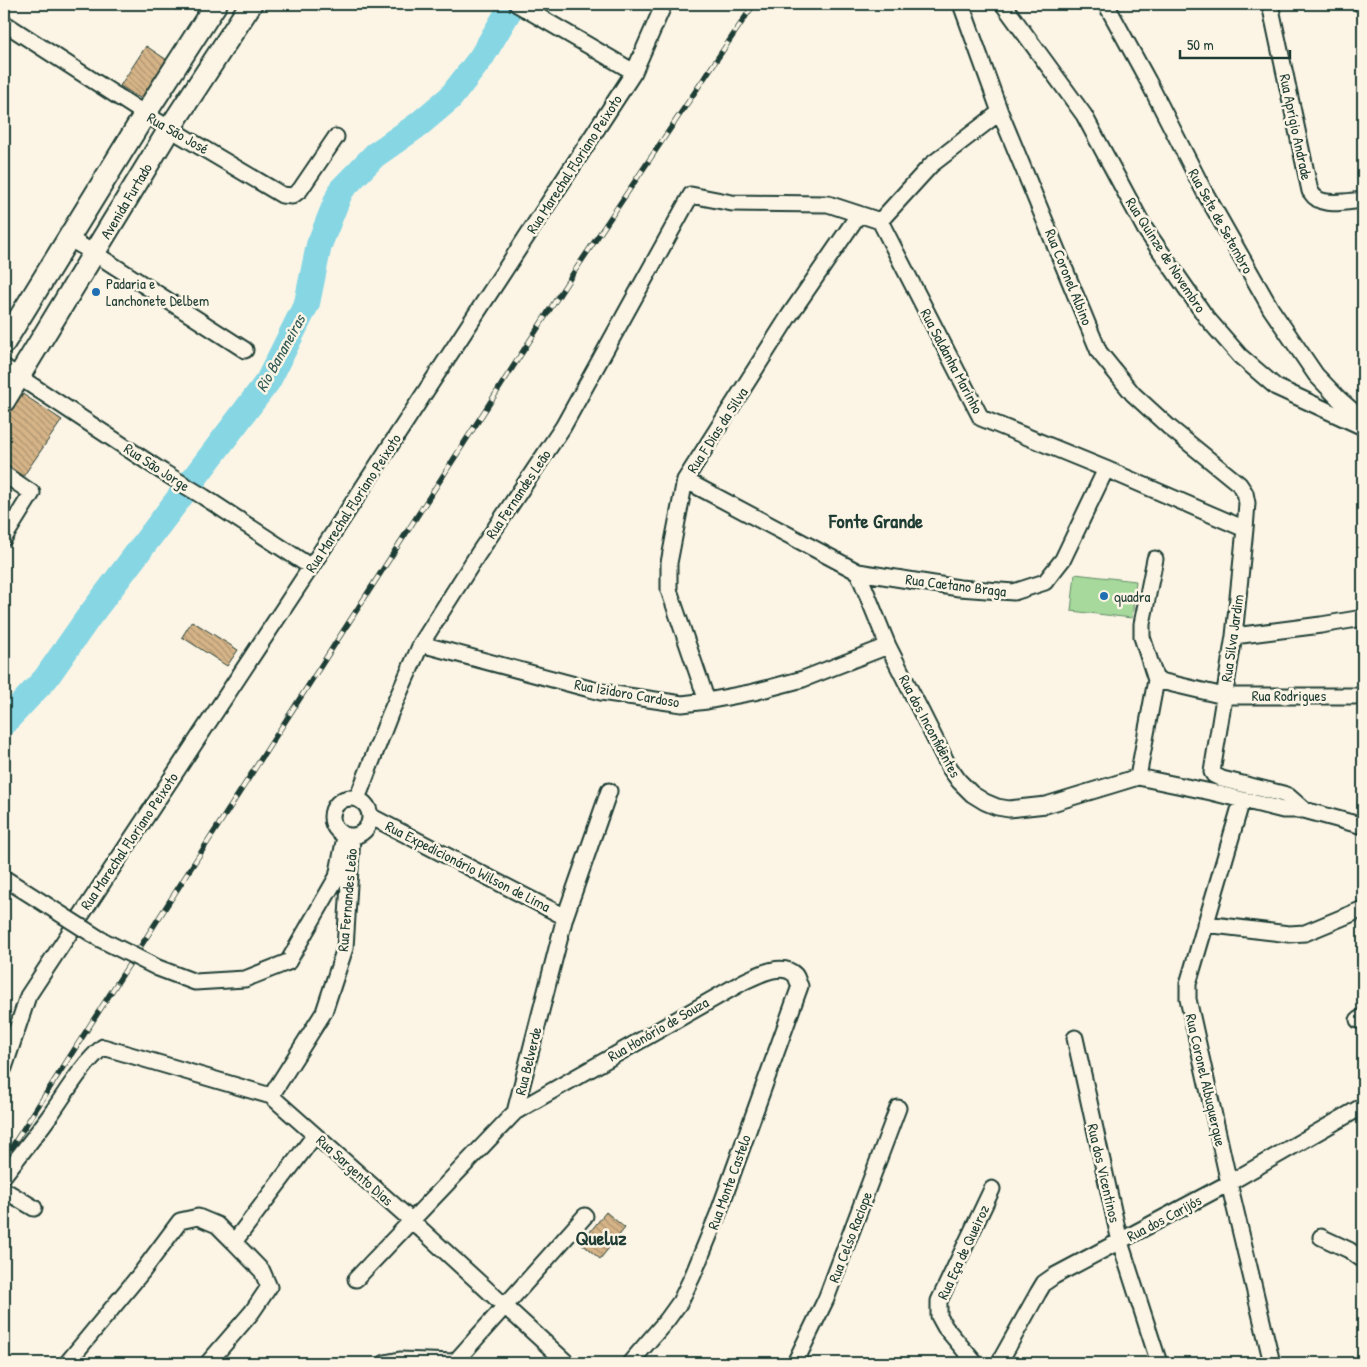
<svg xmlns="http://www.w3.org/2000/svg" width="1367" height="1367" viewBox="0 0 1367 1367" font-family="'Patrick Hand',sans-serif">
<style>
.park{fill:#a6d99b;stroke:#628b68}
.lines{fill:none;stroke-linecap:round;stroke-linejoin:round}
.river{stroke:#87d6e4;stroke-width:26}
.building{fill:url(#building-back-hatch);stroke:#1f3d34}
.street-casing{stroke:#1f3d34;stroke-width:19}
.secondary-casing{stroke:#1f3d34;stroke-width:25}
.street{stroke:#fcf5e5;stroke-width:15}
.secondary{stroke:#fcf5e5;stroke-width:21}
.rail-casing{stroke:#1f3d34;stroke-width:5.5}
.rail{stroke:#fcf5e5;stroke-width:4;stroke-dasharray:11;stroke-linecap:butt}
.street-bridge-casing{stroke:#1f3d34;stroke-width:19;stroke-linecap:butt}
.street-bridge{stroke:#fcf5e5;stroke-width:15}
.poi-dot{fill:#1f6fb2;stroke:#fcf5e5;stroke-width:2}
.labels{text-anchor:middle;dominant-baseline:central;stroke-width:5;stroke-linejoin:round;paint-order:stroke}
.street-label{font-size:15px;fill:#1f3d34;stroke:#fcf5e5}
.poi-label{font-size:15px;fill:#1f3d34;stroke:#fcf5e5;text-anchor:start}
.water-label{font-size:16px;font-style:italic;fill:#345c57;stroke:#fcf5e5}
.district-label{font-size:20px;font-weight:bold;fill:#1f3d34;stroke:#fcf5e5}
</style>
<defs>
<pattern id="building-back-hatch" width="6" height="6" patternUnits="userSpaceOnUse" patternTransform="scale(1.25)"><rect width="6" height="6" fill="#d6b488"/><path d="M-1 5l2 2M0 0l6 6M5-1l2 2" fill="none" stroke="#ad9470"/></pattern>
</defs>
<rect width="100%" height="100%" fill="#fcf5e5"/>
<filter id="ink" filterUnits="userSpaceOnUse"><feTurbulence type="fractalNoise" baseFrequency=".02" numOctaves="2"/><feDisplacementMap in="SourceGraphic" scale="10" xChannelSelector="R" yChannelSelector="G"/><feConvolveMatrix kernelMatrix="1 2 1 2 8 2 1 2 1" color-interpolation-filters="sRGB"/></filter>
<g filter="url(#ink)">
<path class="park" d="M1075 574 1136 581 1132 618 1071 611Z"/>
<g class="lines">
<path class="river" d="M4 723 46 678 88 618 268 381 307 303 319 245 341 190 375 155 418 125 450 98 481 58 513 4"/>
</g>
<path class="building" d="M146 46 170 62 145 101 120 86Z
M18 391 62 420 22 478 4 466V415Z
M192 621 238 650 227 666 182 637Z
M606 1212 625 1228 600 1259 581 1243Z"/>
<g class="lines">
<g class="street-casing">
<path id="street" d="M517 4 634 72
M961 4 1000 112 1099 352 1133 394 1169 427 1239 484 1245 493 1247 503 1245 529 1234 636 1212 772 1214 775 1222 779 1283 794 1288 796 1304 810
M1003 4 1084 115 1145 229 1206 317 1240 356 1276 387 1363 427
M1106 4 1148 81 1204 191 1271 309 1316 375 1339 399 1363 420
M1270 4 1310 191C1312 193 1313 196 1315 197 1325 207 1350 201 1363 200
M1361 4 1363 5
M4 23 145 114 282 195 292 196 300 190 336 137
M880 221 931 165 1000 112
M68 238 94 253 245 350
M4 367 163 472 204 497 311 567
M4 474 32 493 4 538
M685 480 858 572 888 646 949 767 959 781 972 794 985 802 997 807 1009 809 1046 805 1138 777 1211 792 1283 810H1304L1363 826
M858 572 959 588 1014 592 1045 582 1063 559 1106 469
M1234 636 1321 625 1363 618
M421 644 601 692 682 704 707 701 754 692 803 679 888 646
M1156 680 1224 696H1363
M707 701 669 590V563L685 480 789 316 859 214
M1138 777 1156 680 1142 637V624L1155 559
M332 817a19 19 0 1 1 38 0a19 19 0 1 1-38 0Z
M357 799 390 714 421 644 478 554 563 427 691 195 732 203 828 204 880 221 981 418 1106 469 1245 529
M1242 800 1188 984V999L1229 1183 1272 1363
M370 816 565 917
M4 878 45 904
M1205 924 1289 934 1305 933 1363 909
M288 962 337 877 344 842
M1358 1020 1363 1017
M1075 1038 1120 1242 1159 1363
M4 1068 28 996 311 567 634 72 664 4
M271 1096 324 1012 345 948 352 837
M515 1112 743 982C756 976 782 961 795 975 797 977 798 983 800 986L718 1214 693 1275 680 1302 667 1320 630 1363
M4 1175C20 1155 36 1135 51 1114 67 1091 82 1065 103 1047L271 1096 412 1221 567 1363
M4 1190 34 1208
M1321 1237 1349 1250 1363 1260
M356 1279 515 1112 565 917 609 791
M67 1363 142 1272 180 1221 198 1217 217 1225 234 1242 315 1135
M208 1363 252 1312 269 1287 262 1271 234 1242
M385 1363 400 1360 455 1362 585 1216
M795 1363 826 1299 898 1108
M975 1363 945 1327 939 1316V1301L992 1189
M999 1363 1038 1293 1044 1283 1054 1276 1229 1183 1363 1106"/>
</g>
<g class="secondary-casing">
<path id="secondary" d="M4 343 145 114 216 4
M4 401 170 128 251 4"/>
</g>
<use href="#street" class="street"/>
<use href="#secondary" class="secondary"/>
<g class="rail-casing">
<path id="rail" d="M4 1159 572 275 754 4"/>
</g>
<use href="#rail" class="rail"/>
<g class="street-bridge-casing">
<path id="street-bridge" d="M45 904 100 939 158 968 195 982 245 979 288 962"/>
</g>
<use href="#street-bridge" class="street-bridge"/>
</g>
</g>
<g class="poi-dot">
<circle cx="96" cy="292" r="5"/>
<circle cx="1104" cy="596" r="5"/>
</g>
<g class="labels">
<g class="street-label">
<text transform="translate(1296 127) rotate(78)">Rua Aprígio Andrade</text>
<text transform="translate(178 133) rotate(30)">Rua São José</text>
<text transform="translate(574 164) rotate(-57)">Rua Marechal Floriano Peixoto</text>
<text transform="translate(126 201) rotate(-59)">Avenida Furtado</text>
<text transform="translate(1221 221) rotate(61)">Rua Sete de Setembro</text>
<text transform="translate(1166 255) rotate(57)">Rua Quinze de Novembro</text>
<text transform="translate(1069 277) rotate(68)">Rua Coronel Albino</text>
<text transform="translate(952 361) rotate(62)">Rua Saldanha Marinho</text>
<text transform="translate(717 430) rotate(-57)">Rua F Dias da Silva</text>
<text transform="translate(157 467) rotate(33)">Rua São Jorge</text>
<text transform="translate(518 494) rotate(-56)">Rua Fernandes Leão</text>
<text transform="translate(353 503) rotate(-57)">Rua Marechal Floriano Peixoto</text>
<text transform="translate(956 585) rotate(7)">Rua Caetano Braga</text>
<text transform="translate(1232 638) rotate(-82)">Rua Silva Jardim</text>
<text transform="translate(627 693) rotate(10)">Rua Izidoro Cardoso</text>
<text x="1289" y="695">Rua Rodrigues</text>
<text transform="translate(930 726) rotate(62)">Rua dos Inconfidêntes</text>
<text transform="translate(129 841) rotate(-56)">Rua Marechal Floriano Peixoto</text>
<text transform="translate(468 866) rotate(27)">Rua Expedicionário Wilson de Lima</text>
<text transform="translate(347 900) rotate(-85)">Rua Fernandes Leão</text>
<text transform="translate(658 1029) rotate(-30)">Rua Honório de Souza</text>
<text transform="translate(528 1061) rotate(-76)">Rua Belverde</text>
<text transform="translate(1206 1080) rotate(77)">Rua Coronel Albuquerque</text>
<text transform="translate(355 1170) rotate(42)">Rua Sargento Dias</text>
<text transform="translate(1104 1173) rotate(77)">Rua dos Vicentinos</text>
<text transform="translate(729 1182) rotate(-70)">Rua Monte Castelo</text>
<text transform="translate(1164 1218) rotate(-28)">Rua dos Carijós</text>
<text transform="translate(850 1237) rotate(-69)">Rua Celso Raciope</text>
<text transform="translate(963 1252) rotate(-65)">Rua Eça de Queiroz</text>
</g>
<g class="poi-label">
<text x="106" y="283">Padaria e<tspan x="106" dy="17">Lanchonete Delbem</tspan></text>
<text x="1114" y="596">quadra</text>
</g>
<g class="water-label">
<text transform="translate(280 353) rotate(-61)">Rio Bananeiras</text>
</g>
<g class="district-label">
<text x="876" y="520">Fonte Grande</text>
<text x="601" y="1237">Queluz</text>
</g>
</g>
<rect width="1367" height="1367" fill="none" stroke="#fcf5e5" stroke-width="20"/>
<rect x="10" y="10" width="1347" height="1347" fill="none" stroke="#1f3d34" stroke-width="2" filter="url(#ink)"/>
<path d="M1180 50v8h110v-8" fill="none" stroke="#1f3d34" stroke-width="2.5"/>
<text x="1187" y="50" font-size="15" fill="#1f3d34" stroke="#fcf5e5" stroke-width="4" paint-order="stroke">50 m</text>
</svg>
